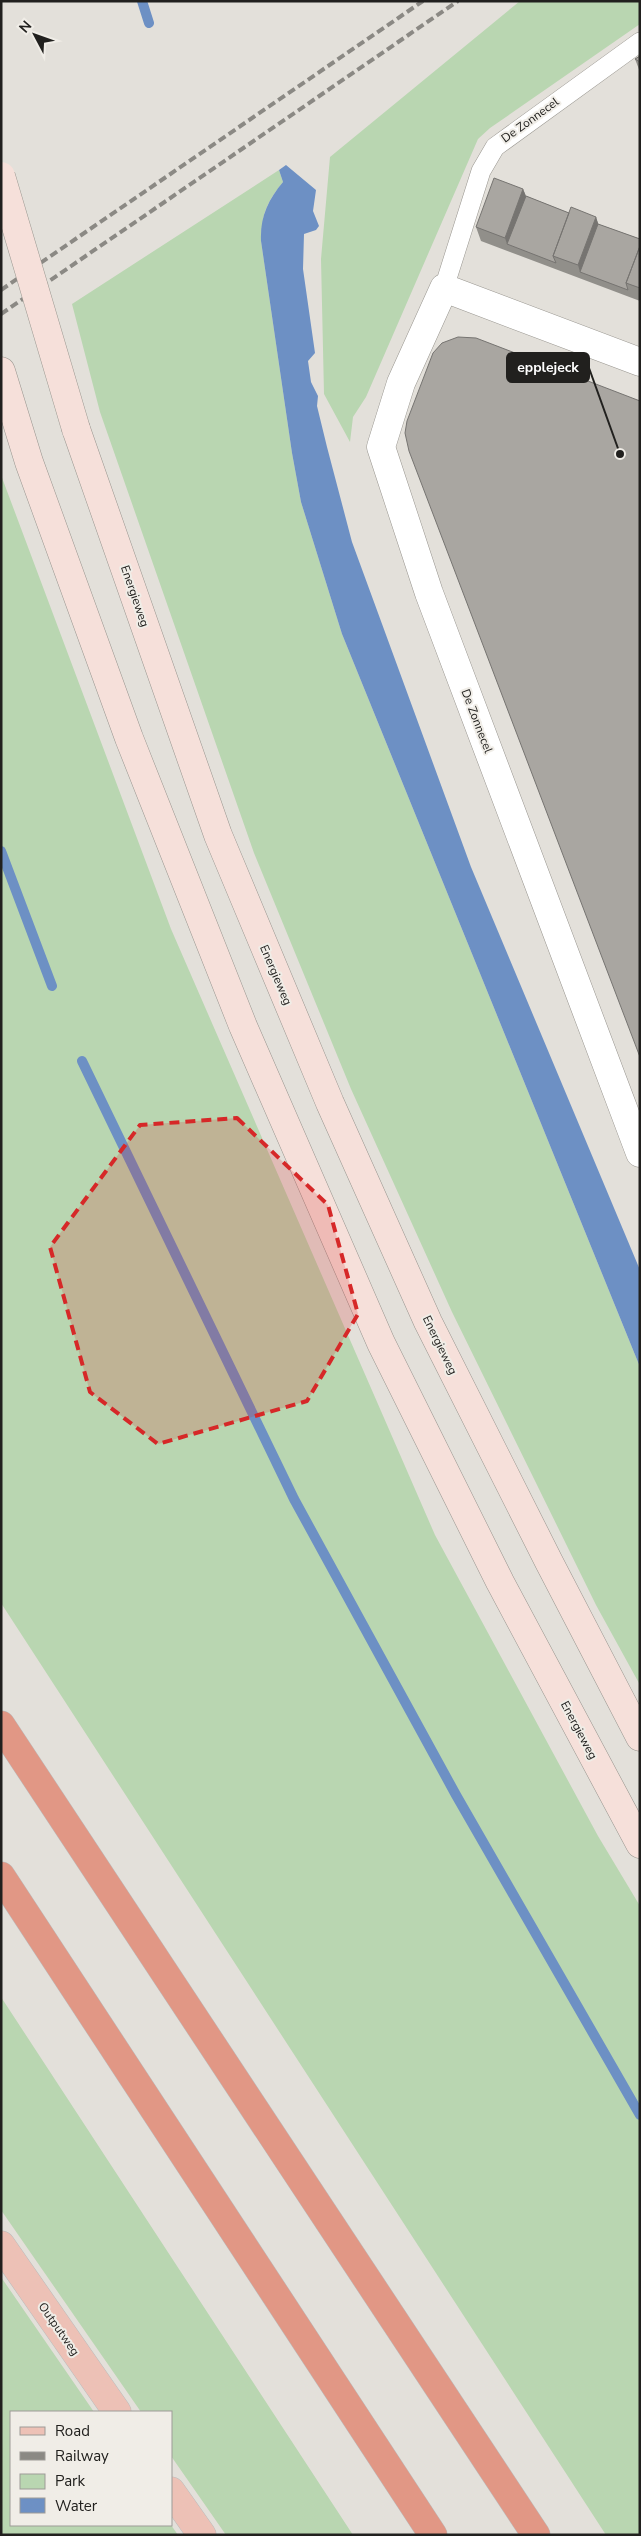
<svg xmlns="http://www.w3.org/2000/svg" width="641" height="2536" viewBox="0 0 641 2536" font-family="'Nunito Sans',sans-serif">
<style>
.green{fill:#b9d6b1}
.water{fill:#6d90c4}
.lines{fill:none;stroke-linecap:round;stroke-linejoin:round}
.stream{stroke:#6d90c4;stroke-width:10}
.lane-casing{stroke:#98958f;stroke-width:20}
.street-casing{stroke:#98958f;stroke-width:29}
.secondary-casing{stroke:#98958f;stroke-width:29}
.primary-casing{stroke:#bcbcbc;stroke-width:29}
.highway-casing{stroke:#bcbcbc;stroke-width:29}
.lane{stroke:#fff;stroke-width:19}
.street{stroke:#fff;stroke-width:28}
.secondary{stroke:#f6e0da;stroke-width:28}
.primary{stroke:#edc1b6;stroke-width:28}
.highway{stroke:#e19785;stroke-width:28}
.rail{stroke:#8b8984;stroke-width:4;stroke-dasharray:8 4;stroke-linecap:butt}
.secondary-bridge-casing{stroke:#98958f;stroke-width:29;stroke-linecap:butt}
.secondary-bridge{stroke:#f6e0da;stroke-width:28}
.wall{fill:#918f8a}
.shaded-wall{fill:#767471}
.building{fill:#a9a6a1;stroke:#767471}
.marked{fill:#d62828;fill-opacity:0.2;stroke:#d62828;stroke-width:4;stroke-dasharray:10 6;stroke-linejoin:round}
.labels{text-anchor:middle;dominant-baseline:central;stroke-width:4;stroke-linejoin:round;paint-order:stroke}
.street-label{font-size:12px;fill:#21201e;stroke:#f0ede7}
.leader{fill:none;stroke:#21201e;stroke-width:2}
.callout-dot{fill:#21201e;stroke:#f0ede7;stroke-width:2}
.callout{fill:#21201e;stroke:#21201e;stroke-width:2}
.callout-label{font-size:14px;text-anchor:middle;font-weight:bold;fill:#fff}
</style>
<rect width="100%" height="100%" fill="#e3e0da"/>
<path class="green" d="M520 1H640V24L490 128 478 139 366 397 353 417 350 442 324 394 321 259 330 157Z
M279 170 283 182C266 203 262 214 261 241L292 453 301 502 342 634 640 1367V1685L596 1605 452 1312 351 1089 254 853 100 412 72 304Z
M1 475 171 929 435 1535 598 1836 640 1906V2535H606L1 1603Z
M1 1997 353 2535H226L171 2456V2412H141L1 2210Z
M1 2277 94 2412H11V2525H171L178 2535H1Z"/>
<path class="water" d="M286 165 316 190 313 211 319 226 316 230 304 234 303 269 315 353 308 361 311 382 318 396 317 406 327 447 352 542 471 867 640 1270V1367L342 634 301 502 292 453 261 241C260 217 268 200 283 182L279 170Z"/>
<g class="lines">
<path class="stream" d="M142 1 149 23
M1 851 52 986
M82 1061 294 1499 456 1795 640 2115"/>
<g class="lane-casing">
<path id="lane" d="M444 288 481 171 495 147 640 42"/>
</g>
<g class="street-casing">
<path id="street" d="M640 362 444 288 401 383 381 447 429 593 640 1153"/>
</g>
<g class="secondary-casing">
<path id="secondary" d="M1 371 29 462 129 738 243 1026 381 1343 500 1582 640 1844
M76 429 218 835 330 1103 428 1322 549 1562 640 1737"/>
</g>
<g class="primary-casing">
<path id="primary" d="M1 2245 117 2412
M171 2491 202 2535"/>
</g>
<g class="highway-casing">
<path id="highway" d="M1 1725 536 2535
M1 1876 433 2535"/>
</g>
<use href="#lane" class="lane"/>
<use href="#street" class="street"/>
<use href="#secondary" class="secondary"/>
<use href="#primary" class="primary"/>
<use href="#highway" class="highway"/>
<path class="rail" d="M1 290 423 1
M1 314 458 1"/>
<g class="secondary-bridge-casing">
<path id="secondary-bridge" d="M1 176 76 429"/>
</g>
<use href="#secondary-bridge" class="secondary-bridge"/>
</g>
<path class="wall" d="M640 56V72L635 59Z
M523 189 526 196 569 213 596 217 598 224 640 239V301L481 241 476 227Z"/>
<path class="shaded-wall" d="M523 189 529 204 507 244 505 238Z
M596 217 601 232 580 272 578 265Z"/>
<path class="building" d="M640 56V62L635 59Z
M494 178 523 189 505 238 476 227Z
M526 196 569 213 553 256 556 263 507 244Z
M571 207 596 217 578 265 553 256Z
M598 224 640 239V246L626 283 628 290 580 272Z
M640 246V288L626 283Z
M458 337 476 338 640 401V1057L409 451 405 433 407 421 433 353 442 343Z"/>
<path class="marked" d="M237 1118 328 1205 358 1314 307 1401 158 1444 90 1392 50 1247 140 1125Z"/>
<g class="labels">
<g class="street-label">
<text transform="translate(530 120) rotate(-36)">De Zonnecel</text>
<text transform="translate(135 596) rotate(71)">Energieweg</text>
<text transform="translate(477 721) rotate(69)">De Zonnecel</text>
<text transform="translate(276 975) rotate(67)">Energieweg</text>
<text transform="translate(440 1345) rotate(64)">Energieweg</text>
<text transform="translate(579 1730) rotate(62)">Energieweg</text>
<text transform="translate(59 2329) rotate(55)">Outputweg</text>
</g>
</g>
<path class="leader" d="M620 454L589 368"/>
<circle class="callout-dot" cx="620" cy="454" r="5"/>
<rect class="callout" x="507" y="353" width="82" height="29" rx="5"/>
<g class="callout-label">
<text x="548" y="372">epplejeck</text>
</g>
<rect width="641" height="2536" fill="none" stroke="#21201e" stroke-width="5"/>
<rect x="10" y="2411" width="162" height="115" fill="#f0ede7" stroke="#9d9b97"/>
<rect x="20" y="2427" width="25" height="8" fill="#edc1b6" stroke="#9d9b97"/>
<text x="55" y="2436" font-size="15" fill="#21201e">Road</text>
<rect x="20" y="2452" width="25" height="8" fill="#8b8984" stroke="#9d9b97"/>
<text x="55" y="2461" font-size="15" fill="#21201e">Railway</text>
<rect x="20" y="2474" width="25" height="15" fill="#b9d6b1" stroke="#9d9b97"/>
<text x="55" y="2486" font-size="15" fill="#21201e">Park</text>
<rect x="20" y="2498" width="25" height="15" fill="#6d90c4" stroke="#9d9b97"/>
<text x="55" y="2511" font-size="15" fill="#21201e">Water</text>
<g transform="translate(35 35) rotate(311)" stroke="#f0ede7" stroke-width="4" paint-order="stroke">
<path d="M0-4L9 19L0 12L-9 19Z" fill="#21201e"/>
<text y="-8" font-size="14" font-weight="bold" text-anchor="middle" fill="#21201e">N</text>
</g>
</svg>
